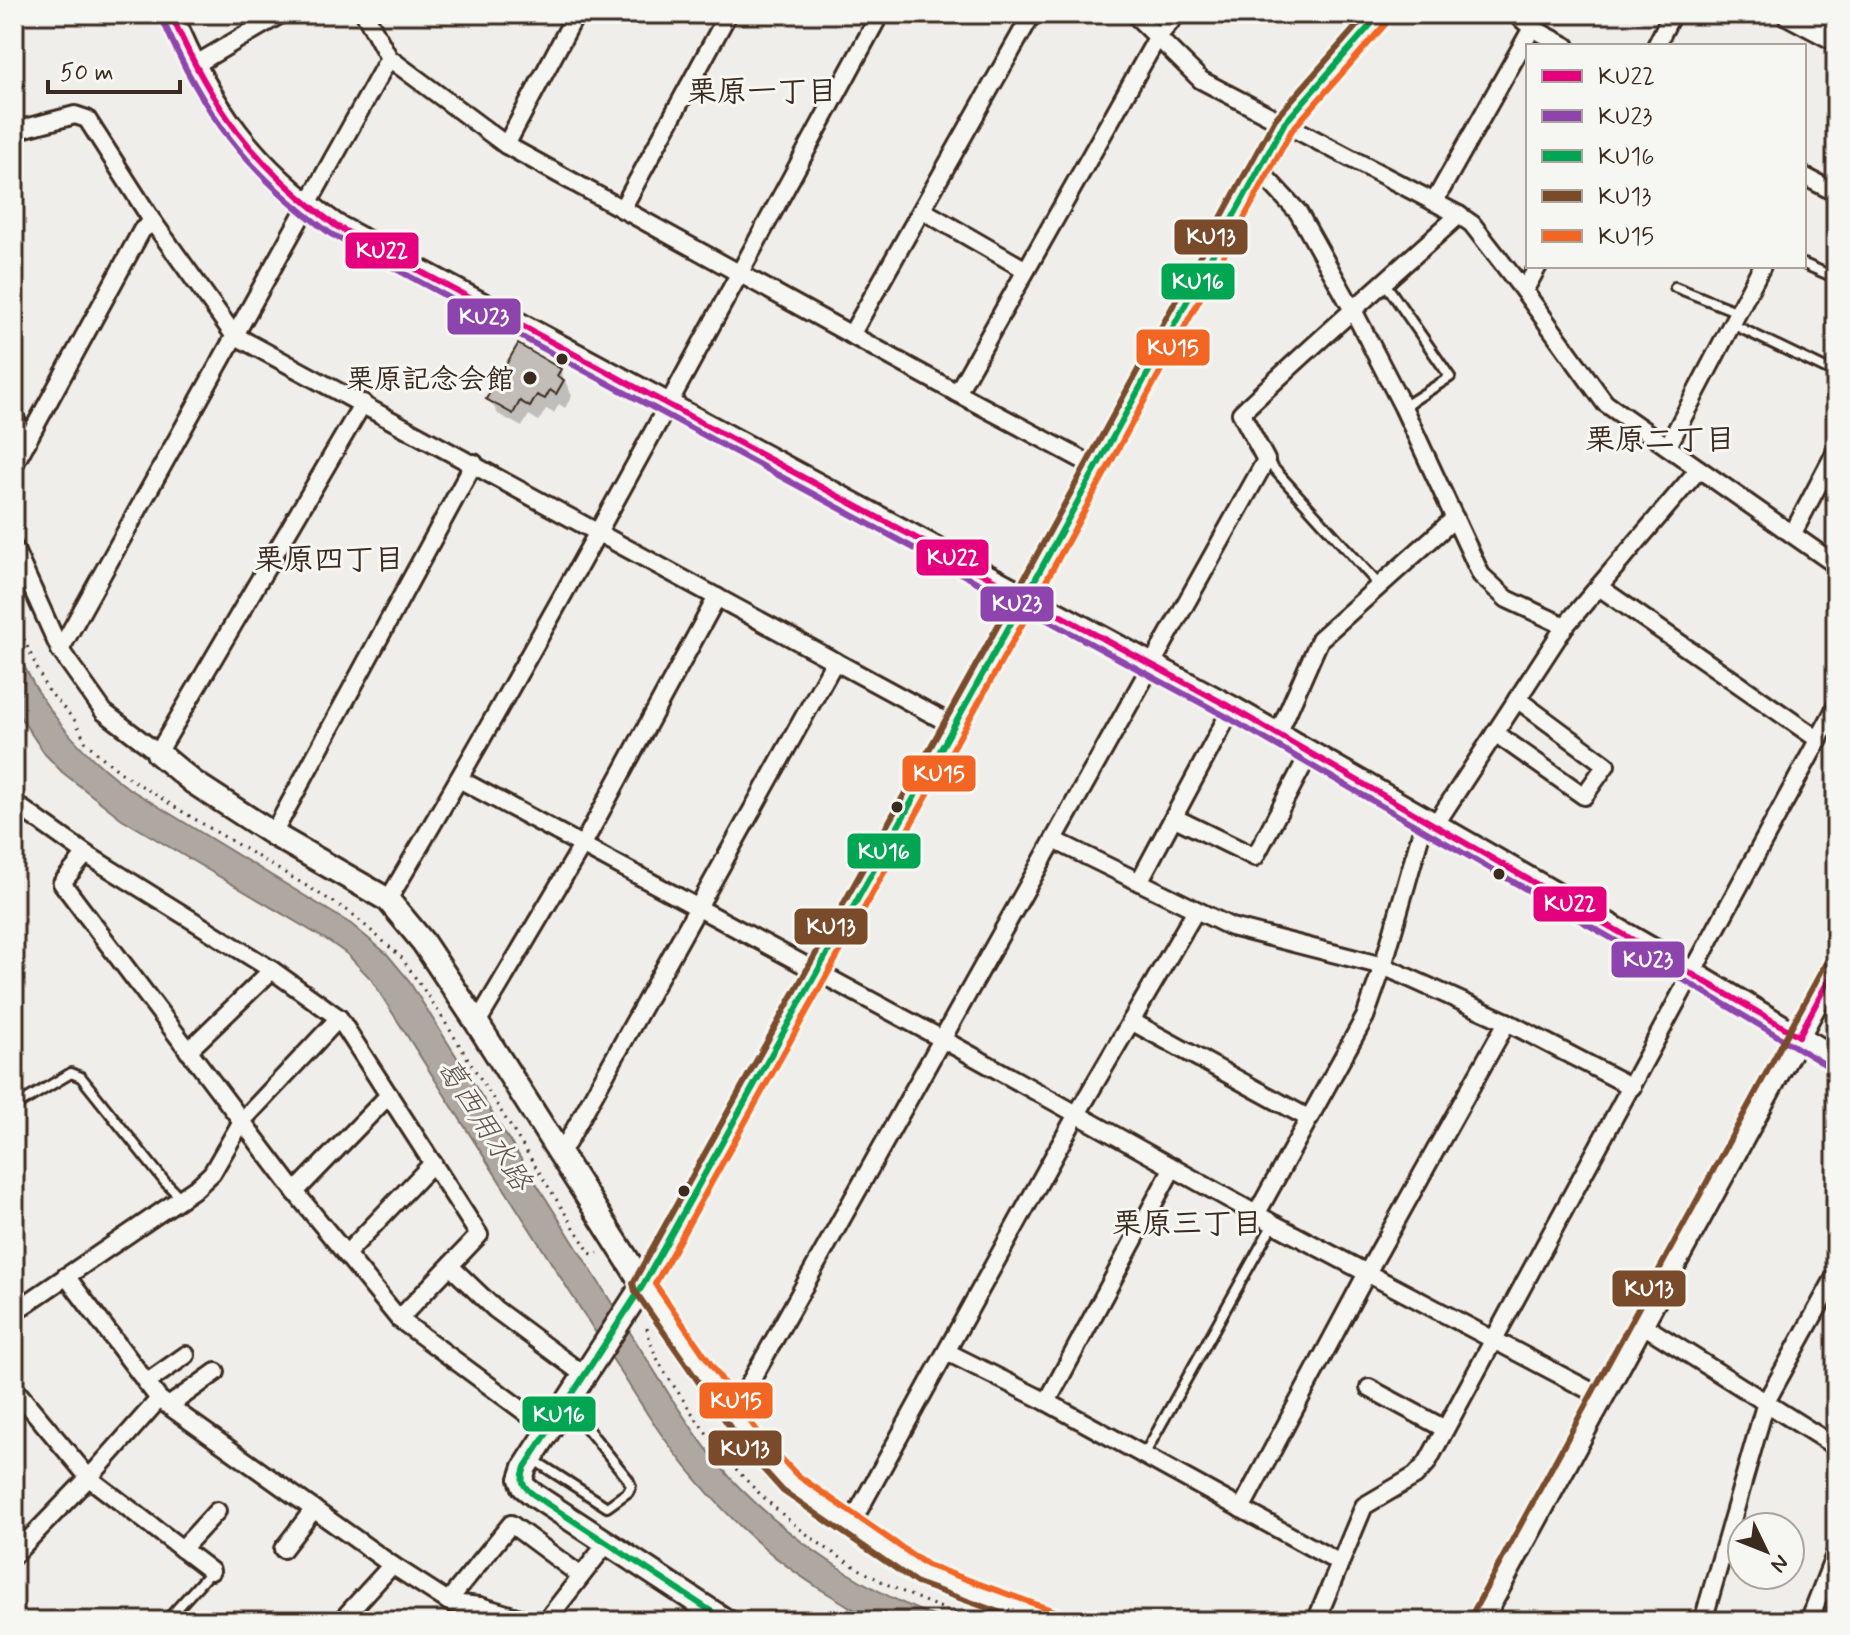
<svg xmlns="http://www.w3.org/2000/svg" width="1850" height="1635" viewBox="0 0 1850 1635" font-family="Mynerve,'Klee One',sans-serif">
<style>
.water{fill:#afa8a1;stroke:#81766d;stroke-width:2}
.shadow{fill:#0003}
.building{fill:#c2bdb7;stroke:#3b2a1e;stroke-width:2}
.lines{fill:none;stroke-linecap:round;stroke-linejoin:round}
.lane-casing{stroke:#3b2a1e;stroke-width:14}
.street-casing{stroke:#3b2a1e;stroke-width:22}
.secondary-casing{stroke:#3b2a1e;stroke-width:28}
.path{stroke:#3b2a1e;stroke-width:3;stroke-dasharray:2 6;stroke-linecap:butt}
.lane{stroke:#f6f6f2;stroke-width:8}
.street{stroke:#f6f6f2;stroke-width:16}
.secondary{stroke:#f6f6f2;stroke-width:22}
.bus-1-casing{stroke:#f6f6f2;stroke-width:12}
.bus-2-casing{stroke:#f6f6f2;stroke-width:12}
.bus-3-casing{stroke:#f6f6f2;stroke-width:12}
.bus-4-casing{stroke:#f6f6f2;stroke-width:12}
.bus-5-casing{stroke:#f6f6f2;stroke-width:12}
.bus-1{stroke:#e5007d;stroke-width:6}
.bus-2{stroke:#8e44ad;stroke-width:6}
.bus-3{stroke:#00a651;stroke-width:6}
.bus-4{stroke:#7a4b2a;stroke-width:6}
.bus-5{stroke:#f26522;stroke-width:6}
.bus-dot{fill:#3b2a1e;stroke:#f6f6f2;stroke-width:3}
.labels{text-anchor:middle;stroke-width:6;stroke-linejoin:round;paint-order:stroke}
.poi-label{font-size:28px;font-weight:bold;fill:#3b2a1e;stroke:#f6f6f2;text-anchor:end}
.neighbourhood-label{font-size:30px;font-weight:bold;fill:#3b2a1e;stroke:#f6f6f2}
.water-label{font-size:30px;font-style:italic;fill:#64564c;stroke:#f6f6f2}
.line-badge{stroke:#f6f6f2;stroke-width:3}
.badge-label{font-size:22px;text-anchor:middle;font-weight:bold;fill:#fff}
</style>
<rect width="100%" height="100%" fill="#efeeea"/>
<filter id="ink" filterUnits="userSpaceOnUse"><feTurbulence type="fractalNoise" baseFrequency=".0125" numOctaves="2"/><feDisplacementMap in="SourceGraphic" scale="16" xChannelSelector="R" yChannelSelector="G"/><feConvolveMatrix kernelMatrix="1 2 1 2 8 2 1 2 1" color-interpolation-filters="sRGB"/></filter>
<g filter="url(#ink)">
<path class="water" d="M 14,643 C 38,704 76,749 128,788 L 351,924 L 387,954 L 407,978 L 672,1399 C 693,1430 713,1461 740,1488 C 797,1545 870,1594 947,1621 C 930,1621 888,1625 874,1620 C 863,1616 852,1608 842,1602 C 763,1558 700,1492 650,1418 L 371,979 L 347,954 L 330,942 L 122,819 L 62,772 L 45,754 L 14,708 Z"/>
<polygon class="shadow" points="560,370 572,396 565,408 559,404 554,413 546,409 539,421 529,415 522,427 498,414 489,399"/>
<polygon class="building" points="518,344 561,369 557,376 564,380 556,394 550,390 545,399 537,395 530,407 520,401 513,414 486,399"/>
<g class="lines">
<g class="lane-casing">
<g id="lane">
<polyline points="1804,264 1836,278"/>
<polyline points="1385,283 1450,377 1403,407"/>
<polyline points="1675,287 1738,312"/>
<polyline points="1732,324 1836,374"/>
<polyline points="1266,460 1380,586"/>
<polyline points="14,1107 71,1073 81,1077 165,1182 181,1198"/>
<polyline points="1144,1455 1273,1224"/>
<polyline points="531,1458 607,1507 628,1492 631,1486 628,1479 581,1421 565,1407"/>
<polyline points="166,1621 211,1571"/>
</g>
</g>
<g class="street-casing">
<g id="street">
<polyline points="365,14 389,58 506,145 957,393 1096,467"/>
<polyline points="1134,14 1201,80 1459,215 1472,224 1524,291 1605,403 1836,565"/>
<polyline points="1516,14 1532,28 1566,46"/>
<polyline points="1656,46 1672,14"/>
<polyline points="193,66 281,14"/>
<polyline points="14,131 75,115 87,119 153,222 234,335 954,726"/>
<polyline points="506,145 576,14"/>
<polyline points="1259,170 1298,212 1354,312 1403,407 1481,575 1507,599 1565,626"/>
<polyline points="1804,176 1836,193"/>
<polyline points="1434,202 1532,28"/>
<polyline points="622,209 728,14"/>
<polyline points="922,210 1026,270"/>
<polyline points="1524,291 1538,266"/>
<polyline points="851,335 1032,14"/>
<polyline points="957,393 1157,38 1177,14"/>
<polyline points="14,414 21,436 27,442"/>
<polyline points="1668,446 1762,266"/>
<polyline points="14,465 142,230 153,222"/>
<polyline points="1793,533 1836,451"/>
<polyline points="14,548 60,650 104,712 158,753 363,403"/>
<polyline points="1599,587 1819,740"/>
<polyline points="60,650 389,58"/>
<polyline points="1495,733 1584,796 1606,765 1517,699"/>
<polyline points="1278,734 1320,639 1455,518"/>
<polyline points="459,779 942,1039 1274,1224 1602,1397"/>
<polyline points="14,803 86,854 272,970 339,1018 479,1235 399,1319"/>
<polyline points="1175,818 1255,857 1310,752"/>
<polyline points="1435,825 1565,626 1699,469"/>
<polyline points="273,834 474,463"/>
<polyline points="1054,840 1231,927 1383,966 1507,1022 1632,1087"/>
<polyline points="86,854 62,883 300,1198 399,1319 548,1429"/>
<polyline points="1139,882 1232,708"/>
<path d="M 388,900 C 560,609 719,311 880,14"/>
<polyline points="1131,1021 1308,1118"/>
<polyline points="477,1023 582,846 717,597"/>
<polyline points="188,1051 272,970"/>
<polyline points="557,1152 567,1143 835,661"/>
<polyline points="295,1192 389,1095"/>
<polyline points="1257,1213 1365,1017 1383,966 1425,819"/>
<polyline points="346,1254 433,1163"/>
<polyline points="450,1266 495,1309 584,1375"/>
<polyline points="66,1276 159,1399 392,1565 451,1603 480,1606 530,1621"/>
<polyline points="14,1312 196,1188 212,1173 242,1121 339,1018"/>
<polyline points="1643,1325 1836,1447"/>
<polyline points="947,1352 1047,1402 1338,1562"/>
<polyline points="146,1383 186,1355"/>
<polyline points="14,1388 89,1478 211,1571"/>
<polyline points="1369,1388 1445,1429"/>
<polyline points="1047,1402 1173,1167"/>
<polyline points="170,1405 216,1372"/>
<path d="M 732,1415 L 1266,460 L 1241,413 C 1312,345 1386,281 1459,215"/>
<polyline points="1241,1509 1367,1273 1507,1022"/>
<polyline points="850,1526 1077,1114 1196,910"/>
<polyline points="182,1549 217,1511"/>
<polyline points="283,1549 314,1509"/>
<polyline points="14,1555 97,1469 159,1399"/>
<polyline points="448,1601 511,1524 581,1576"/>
<polyline points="341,1621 392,1565"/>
<polyline points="546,1621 607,1543"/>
<polyline points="1316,1621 1364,1506 1415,1476 1427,1463 1836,707"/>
<polyline points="1703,1621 1766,1402 1836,1275"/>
<polyline points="1809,1621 1836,1552"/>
</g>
</g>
<g class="secondary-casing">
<g id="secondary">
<path d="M 171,14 C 209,108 253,168 336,226 L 1232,708 L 1694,974 L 1836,1059"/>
<polyline points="1789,14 1836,39"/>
<polyline points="158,753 193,782 273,834 388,900 423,942 477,1023 663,1316 732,1415 775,1470 850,1526 922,1574 1054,1621"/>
<polyline points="726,1621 534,1495 524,1487 521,1479 525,1467 643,1285 1025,598 1284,124 1380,14"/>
<polyline points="1480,1621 1836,966"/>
</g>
</g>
<g class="path">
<polyline points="14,617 46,688 76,722 85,741 96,752 120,772 178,809 350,912 401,957 433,1003 590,1253 594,1255 598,1253"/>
<path d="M 647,1328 C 651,1356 671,1381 686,1404 C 757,1512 857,1584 980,1621"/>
</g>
<use href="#lane" class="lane"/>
<use href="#street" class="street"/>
<use href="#secondary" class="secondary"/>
<g class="bus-1-casing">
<g id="bus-1">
<path d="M 171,14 C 212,108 253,164 336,226 L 1232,708 L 1799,1036"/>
<polyline points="1799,1036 1836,966"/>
</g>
</g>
<g class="bus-2-casing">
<path id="bus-2" d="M 162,18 C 203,114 246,172 331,234 L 1227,717 L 1689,983 L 1831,1068"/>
</g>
<g class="bus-3-casing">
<path id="bus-3" d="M 726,1621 L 534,1495 C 522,1486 520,1481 525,1467 L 643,1285 L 1025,598 L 1284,124 L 1380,14"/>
</g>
<g class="bus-4-casing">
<g id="bus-4">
<polyline points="1471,1616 1827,961"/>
<polyline points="1024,1621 917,1583 783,1491 746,1450 635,1291 633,1283 1016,593 1275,119 1367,14"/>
</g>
</g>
<g class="bus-5-casing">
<polyline id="bus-5" points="1057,1612 927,1565 797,1475 762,1438 655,1284 1034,603 1292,130 1388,21"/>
</g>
<use href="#bus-1" class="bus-1"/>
<use href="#bus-2" class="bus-2"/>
<use href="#bus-3" class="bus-3"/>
<use href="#bus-4" class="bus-4"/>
<use href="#bus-5" class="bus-5"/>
</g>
</g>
<g class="bus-dot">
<circle cx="562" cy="359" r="7"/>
<circle cx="530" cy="378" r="8"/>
<circle cx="897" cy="807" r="7"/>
<circle cx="1499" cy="874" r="7"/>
<circle cx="684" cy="1191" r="7"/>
</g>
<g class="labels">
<g class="poi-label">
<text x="514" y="388">栗原記念会館</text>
</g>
<g class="neighbourhood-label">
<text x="762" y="101">栗原一丁目</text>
<text x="1660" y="449">栗原二丁目</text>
<text x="329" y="569">栗原四丁目</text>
<text x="1187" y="1233">栗原三丁目</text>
</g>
<g class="water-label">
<text transform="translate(485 1124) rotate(58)" y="10">葛西用水路</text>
</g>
</g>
<g class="line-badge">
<rect x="1173" y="218" width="76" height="38" rx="8" fill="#7a4b2a"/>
<rect x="344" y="231" width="76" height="39" rx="8" fill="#e5007d"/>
<rect x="1160" y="262" width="76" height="39" rx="8" fill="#00a651"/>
<rect x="446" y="297" width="76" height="39" rx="8" fill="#8e44ad"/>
<rect x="1135" y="328" width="76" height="39" rx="8" fill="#f26522"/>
<rect x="915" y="538" width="75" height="39" rx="8" fill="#e5007d"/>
<rect x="979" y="585" width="76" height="38" rx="8" fill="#8e44ad"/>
<rect x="901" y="754" width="76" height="39" rx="8" fill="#f26522"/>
<rect x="846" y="832" width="76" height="38" rx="8" fill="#00a651"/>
<rect x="1532" y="885" width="76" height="38" rx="8" fill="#e5007d"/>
<rect x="793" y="907" width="76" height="39" rx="8" fill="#7a4b2a"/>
<rect x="1610" y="940" width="76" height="39" rx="8" fill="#8e44ad"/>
<rect x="1611" y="1269" width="76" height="39" rx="8" fill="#7a4b2a"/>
<rect x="698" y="1381" width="76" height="39" rx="8" fill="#f26522"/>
<rect x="521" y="1395" width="76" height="38" rx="8" fill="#00a651"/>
<rect x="707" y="1429" width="76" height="38" rx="8" fill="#7a4b2a"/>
</g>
<g class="badge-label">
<text x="1211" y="244">KU13</text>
<text x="382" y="258">KU22</text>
<text x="1198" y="289">KU16</text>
<text x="484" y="324">KU23</text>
<text x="1173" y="355">KU15</text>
<text x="953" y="565">KU22</text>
<text x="1017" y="611">KU23</text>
<text x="939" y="781">KU15</text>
<text x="884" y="859">KU16</text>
<text x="1570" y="911">KU22</text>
<text x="831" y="934">KU13</text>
<text x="1648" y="967">KU23</text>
<text x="1649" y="1296">KU13</text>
<text x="736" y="1408">KU15</text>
<text x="559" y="1422">KU16</text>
<text x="745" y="1456">KU13</text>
</g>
<rect width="1850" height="1635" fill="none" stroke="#f6f6f2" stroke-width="48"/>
<rect x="24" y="24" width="1802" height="1587" fill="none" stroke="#3b2a1e" stroke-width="3" filter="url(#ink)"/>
<rect x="1526" y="44" width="280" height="224" fill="#f6f6f2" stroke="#aba49d" stroke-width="2"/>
<rect x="1542" y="70" width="40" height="12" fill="#e5007d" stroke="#aba49d" stroke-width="2"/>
<text x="1598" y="84" font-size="24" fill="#3b2a1e">KU22</text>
<rect x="1542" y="110" width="40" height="12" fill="#8e44ad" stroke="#aba49d" stroke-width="2"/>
<text x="1598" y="124" font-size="24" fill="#3b2a1e">KU23</text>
<rect x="1542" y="150" width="40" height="12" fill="#00a651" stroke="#aba49d" stroke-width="2"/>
<text x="1598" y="164" font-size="24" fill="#3b2a1e">KU16</text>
<rect x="1542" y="190" width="40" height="12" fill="#7a4b2a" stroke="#aba49d" stroke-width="2"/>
<text x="1598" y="204" font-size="24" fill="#3b2a1e">KU13</text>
<rect x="1542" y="230" width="40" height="12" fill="#f26522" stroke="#aba49d" stroke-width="2"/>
<text x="1598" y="244" font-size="24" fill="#3b2a1e">KU15</text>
<g transform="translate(1766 1551) rotate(133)"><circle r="38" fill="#f6f6f2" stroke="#aba49d" stroke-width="2"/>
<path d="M0-6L14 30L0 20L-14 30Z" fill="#3b2a1e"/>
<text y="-12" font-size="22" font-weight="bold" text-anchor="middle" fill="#3b2a1e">N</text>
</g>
<path d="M48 80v12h132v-12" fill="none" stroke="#3b2a1e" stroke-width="4"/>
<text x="60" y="80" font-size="24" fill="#3b2a1e" stroke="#f6f6f2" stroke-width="6" paint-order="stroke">50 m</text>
</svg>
